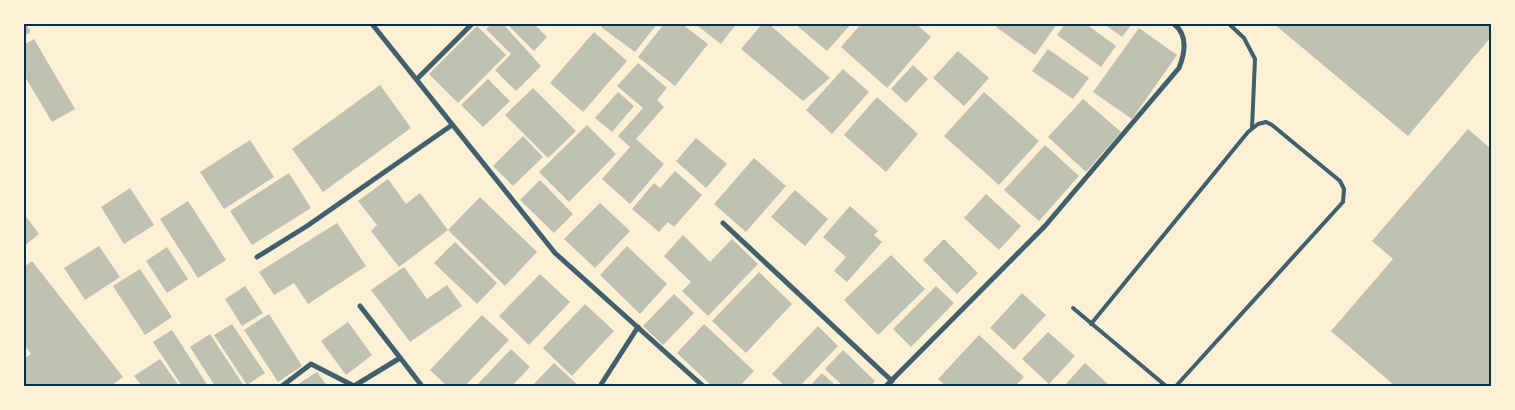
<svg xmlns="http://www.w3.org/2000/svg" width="1515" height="410" viewBox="0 0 1515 410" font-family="'Alegreya Sans',sans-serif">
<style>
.building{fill:#bec0b2}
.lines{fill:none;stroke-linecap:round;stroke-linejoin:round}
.service{stroke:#3f606c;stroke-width:4}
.minor{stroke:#3f606c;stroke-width:5}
.neatline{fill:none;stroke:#003049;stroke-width:2}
</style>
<rect width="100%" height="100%" fill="#fdf0d5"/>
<g class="building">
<polygon points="24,24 26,24 31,32 24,36"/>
<polygon points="491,24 503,24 541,66 516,91 495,70 511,54 486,29"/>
<polygon points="507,24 534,24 547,37 534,51"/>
<polygon points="604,24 657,24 635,52 601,27"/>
<polygon points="664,24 682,24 708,44 675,86 638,57"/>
<polygon points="695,24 736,24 721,44"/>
<polygon points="762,24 769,24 830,78 803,101 741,49"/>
<polygon points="795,24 851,24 827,51"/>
<polygon points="861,24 916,24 931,37 887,88 841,47"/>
<polygon points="999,24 1057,24 1035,55 996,27"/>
<polygon points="1065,24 1086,24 1116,46 1101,67 1057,35"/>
<polygon points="1104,24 1132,24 1122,37"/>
<polygon points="1274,24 1491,24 1491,37 1408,136"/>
<polygon points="477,26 506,55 458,103 429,74"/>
<polygon points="1139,28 1177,55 1132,119 1093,92"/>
<polygon points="594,32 627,61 583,112 550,83"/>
<polygon points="34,39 75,109 52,122 24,75 24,45"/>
<polygon points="1048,49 1089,78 1073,99 1032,71"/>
<polygon points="958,51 989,78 964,106 933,78"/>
<polygon points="638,63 667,88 657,100 664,107 636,139 664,164 630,204 602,179 630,147 618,136 643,108 617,86"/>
<polygon points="913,65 928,79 906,103 891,89"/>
<polygon points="843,69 869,92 832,134 806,110"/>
<polygon points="488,79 510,101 483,127 461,105"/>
<polygon points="380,85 411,128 323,192 292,149"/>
<polygon points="533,88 576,131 548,158 505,115"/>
<polygon points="618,92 634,106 612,132 595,118"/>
<polygon points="984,92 1039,141 999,185 944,136"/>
<polygon points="877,97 918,134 886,172 844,135"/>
<polygon points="1083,99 1121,132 1086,172 1048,137"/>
<polygon points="587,125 616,154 569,202 539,172"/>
<polygon points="1468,129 1491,149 1491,386 1395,386 1331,331 1393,259 1372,241"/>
<polygon points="523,136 543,157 513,186 493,166"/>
<polygon points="696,138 727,164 706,188 676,161"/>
<polygon points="250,140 274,177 224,209 200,172"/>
<polygon points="1045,145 1079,176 1039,221 1004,190"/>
<polygon points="754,158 786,186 746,232 714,204"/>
<polygon points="675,171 702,195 674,227 668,222 659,232 632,209 654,183 660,188"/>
<polygon points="289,173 311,208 252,245 230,211"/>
<polygon points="388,179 406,204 420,193 448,230 399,267 371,231 377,225 358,201"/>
<polygon points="540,180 573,214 554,233 520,200"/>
<polygon points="130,188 154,225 124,244 101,207"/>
<polygon points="795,190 828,219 805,246 771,217"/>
<polygon points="986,194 1021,226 999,250 964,218"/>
<polygon points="480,197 537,252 505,286 448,230"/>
<polygon points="188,201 226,260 198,278 160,219"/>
<polygon points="600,203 630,231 595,268 564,239"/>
<polygon points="850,206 878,231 874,235 882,242 847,282 834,271 846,257 823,237"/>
<polygon points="24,214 39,234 24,246"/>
<polygon points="337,223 366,266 308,304 294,283 274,295 259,272"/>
<polygon points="683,235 710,262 732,239 758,264 708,316 682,291 691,282 664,256"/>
<polygon points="944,239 978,273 957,294 923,260"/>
<polygon points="455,242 497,283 477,304 434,263"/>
<polygon points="99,246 120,277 85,300 64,268"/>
<polygon points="627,246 667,284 640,314 600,275"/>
<polygon points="167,247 188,279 167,293 146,261"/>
<polygon points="891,255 925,289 878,335 844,300"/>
<polygon points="32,261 123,377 111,386 24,386 24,359 31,354 24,344 24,267"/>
<polygon points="404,267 427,299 447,285 462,306 410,342 371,290"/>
<polygon points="140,269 172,317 145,335 113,286"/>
<polygon points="759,272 792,304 746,353 712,321"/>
<polygon points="540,274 570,302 529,345 499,316"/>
<polygon points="245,286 263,313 242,326 225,299"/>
<polygon points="936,286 954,303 911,347 893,329"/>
<polygon points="1022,293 1046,315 1014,350 990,328"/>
<polygon points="674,294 694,313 663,345 643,326"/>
<polygon points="585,304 614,331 572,376 543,348"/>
<polygon points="269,314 302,366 278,382 244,330"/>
<polygon points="482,315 509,340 465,386 447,386 430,370"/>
<polygon points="348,322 372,355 346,375 321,341"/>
<polygon points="232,324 265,373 247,385 214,335"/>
<polygon points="704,324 754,371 740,386 712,386 677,353"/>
<polygon points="818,326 838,346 800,386 785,386 772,374"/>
<polygon points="172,330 208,386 182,386 153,342"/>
<polygon points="1048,332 1075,356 1049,384 1022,359"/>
<polygon points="210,334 244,386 215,386 190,347"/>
<polygon points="979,335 1024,377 1015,386 946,386 938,379"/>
<polygon points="511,349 530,367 512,386 476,386"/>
<polygon points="843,350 875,381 871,386 843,386 825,369"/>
<polygon points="160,359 179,386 142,386 134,376"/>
<polygon points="554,363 579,386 532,386"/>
<polygon points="1085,363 1110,386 1064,386"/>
<polygon points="317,372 327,386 295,386"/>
<polygon points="822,373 836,386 810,386"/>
</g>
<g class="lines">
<g class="service">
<polyline points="1229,24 1244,38 1255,59 1252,128"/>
<polyline points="1073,308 1166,386"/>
<polyline points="1091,324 1248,132 1258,124 1266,122 1272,125 1340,181 1344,189 1343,202 1176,386"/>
</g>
<g class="minor">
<polyline points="372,24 555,253 703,386"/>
<polyline points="418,78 472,24"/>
<polyline points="723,223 892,381"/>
<polyline points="257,257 307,226 452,125"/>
<polyline points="360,306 422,386"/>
<polyline points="282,386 311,364 354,386 400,358"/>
<polyline points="600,386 638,327"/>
<path d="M 886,386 L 1045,226 L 1179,68 C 1185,53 1188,35 1174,24"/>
</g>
</g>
<rect width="1515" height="410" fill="none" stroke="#fdf0d5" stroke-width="50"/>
<rect x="25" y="25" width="1465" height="360" class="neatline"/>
</svg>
